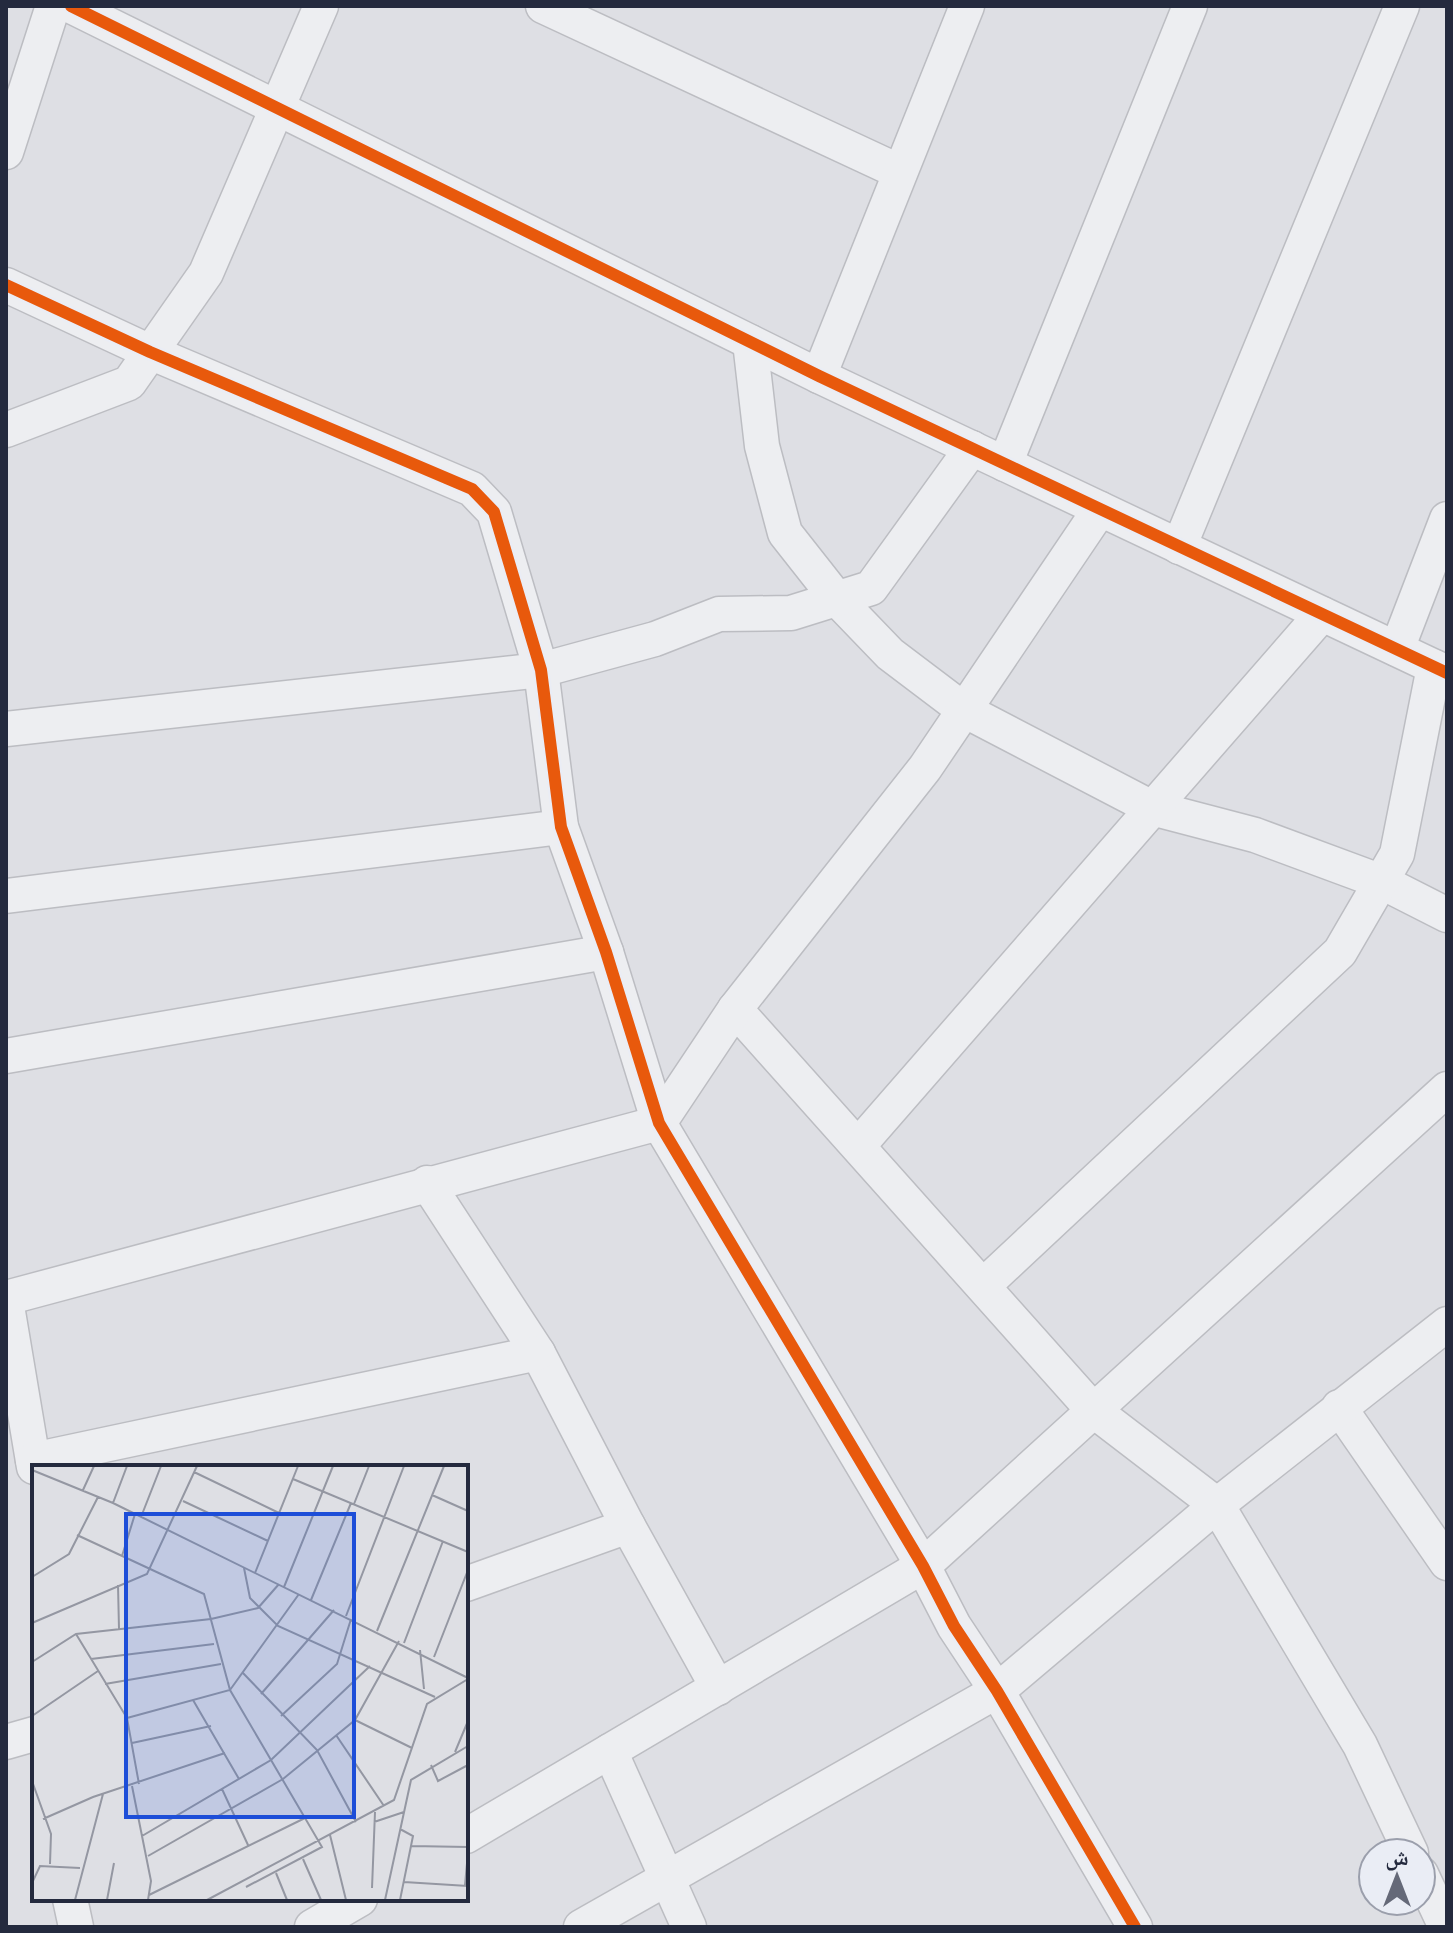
<svg xmlns="http://www.w3.org/2000/svg" width="1453" height="1933" viewBox="0 0 1453 1933" font-family="'IBM Plex Sans','Noto Naskh Arabic',sans-serif">
<style>
.lines{fill:none;stroke-linecap:round;stroke-linejoin:round}
.street-casing{stroke:#bcbdc2;stroke-width:37}
.street{stroke:#edeef1;stroke-width:34}
.cycleway-casing{stroke:#eaedf5;stroke-width:17}
.cycleway{stroke:#e8590c;stroke-width:12}
.inset-road{fill:none;stroke:#9497a2;stroke-width:2}
.view{fill:#1d4ed8;fill-opacity:0.15;stroke:#1d4ed8;stroke-width:4}
.inset-edge{fill:none;stroke:#242a3e;stroke-width:4}
</style>
<rect width="100%" height="100%" fill="#dedfe4"/>
<g class="lines">
<g class="street-casing">
<g id="street">
<polyline points="71,6 819,376 1447,673"/>
<polyline points="543,6 900,172"/>
<polyline points="6,152 53,6"/>
<polyline points="6,285 150,352 472,489 494,512 541,670 561,827 606,952 659,1123 923,1566 954,1626 997,1691 1135,1927"/>
<polyline points="750,342 762,446 785,533 837,599 890,654 964,710 1152,808 1255,835 1382,882 1447,915"/>
<polyline points="819,376 967,6"/>
<polyline points="6,430 129,383 206,273 321,6"/>
<polyline points="1005,464 1190,6"/>
<polyline points="1179,547 1402,6"/>
<polyline points="1397,649 1447,519"/>
<polyline points="6,729 541,670 655,639 719,614 791,613 871,588 972,448"/>
<polyline points="6,896 561,827"/>
<polyline points="735,1009 1093,1410 1217,1505 1360,1745 1411,1853"/>
<polyline points="6,1056 606,952"/>
<polyline points="858,1146 1322,614"/>
<polyline points="427,1183 538,1353 628,1526 718,1688"/>
<polyline points="983,1286 1340,952 1397,854 1434,667"/>
<polyline points="6,1298 659,1123 735,1009 925,768 1100,509"/>
<polyline points="6,1300 34,1467"/>
<polyline points="1339,1407 1447,1563"/>
<polyline points="33,1460 538,1353"/>
<polyline points="466,1584 628,1526"/>
<polyline points="6,1742 34,1734"/>
<polyline points="610,1751 689,1927"/>
<polyline points="466,1836 923,1566 1447,1089"/>
<polyline points="1421,1874 1446,1927"/>
<polyline points="70,1899 76,1927"/>
<polyline points="312,1927 360,1899"/>
<polyline points="581,1927 997,1691 1217,1505 1447,1324"/>
</g>
</g>
<use href="#street" class="street"/>
<g class="cycleway-casing">
<g id="cycleway">
<polyline points="71,6 819,376 1447,673"/>
<polyline points="6,285 150,352 472,489 494,512 541,670 561,827 606,952 659,1123 923,1566 954,1626 997,1691 1135,1927"/>
</g>
</g>
<use href="#cycleway" class="cycleway"/>
</g>
<g transform="translate(32 1465)">
<rect width="436" height="436" fill="#dedfe4"/>
<path class="inset-road" d="M 0,5 L 81,38 L 436,213M 162,7 L 247,48M 261,14 L 436,87M 51,25 L 62,1M 400,30 L 436,46M 151,36 L 236,76M 81,38 L 95,1M 322,39 L 337,1M 109,52 L 129,1M 45,70 L 172,129 L 198,225 L 290,382 L 214,422M 90,91 L 103,49M 212,103 L 218,133 L 246,161 L 403,232M 223,108 L 266,1M 0,112 L 37,89 L 66,32M 86,120 L 87,164M 252,122 L 301,1M 279,135 L 319,38M 314,151 L 372,1M 0,158 L 115,109 L 165,1M 345,166 L 412,1M 44,169 L 95,253 L 107,319M 372,178 L 411,76M 388,185 L 392,224M 402,192 L 436,105M 59,194 L 182,179M 0,197 L 44,169 L 179,154 L 226,143 L 247,119M 210,207 L 285,285 L 324,357M 73,219 L 189,199M 229,229 L 302,145M 161,235 L 207,314M 0,251 L 66,206M 249,251 L 305,199 L 319,154M 95,253 L 198,225 L 267,129M 323,255 L 380,283M 304,270 L 352,341M 100,278 L 179,261M 423,287 L 436,256M 399,300 L 406,316 L 436,300M 0,316 L 19,369 L 18,399M 100,321 L 119,416 L 116,435M 190,324 L 216,380M 11,354 L 61,332 L 193,288M 342,357 L 372,347M 298,370 L 314,435M 110,371 L 239,295 L 338,201M 379,381 L 436,382M 116,391 L 251,314 L 323,255 L 367,176M 271,394 L 289,435M 244,408 L 255,435M 372,417 L 436,421M 0,418 L 8,401 L 48,403M 433,420 L 436,387M 340,423 L 343,347M 117,430 L 273,353M 43,435 L 71,329M 75,435 L 82,398M 175,435 L 362,335 L 395,239 L 436,214M 353,435 L 379,315 L 436,281M 368,435 L 381,371 L 368,364"/>
<path class="view" d="M 94,49 L 322,49 L 322,352 L 94,352 Z"/>
<rect width="436" height="436" class="inset-edge"/>
</g>
<rect width="1453" height="1933" fill="none" stroke="#242a3e" stroke-width="16"/>
<g transform="translate(1397 1877)"><circle r="38" fill="#eaedf5" stroke="#9b9fac" stroke-width="2"/>
<path d="M0-6L14 30L0 20L-14 30Z" fill="#656978"/>
<text y="-12" font-size="22" font-weight="bold" text-anchor="middle" fill="#242a3e">ش</text>
</g>
</svg>
